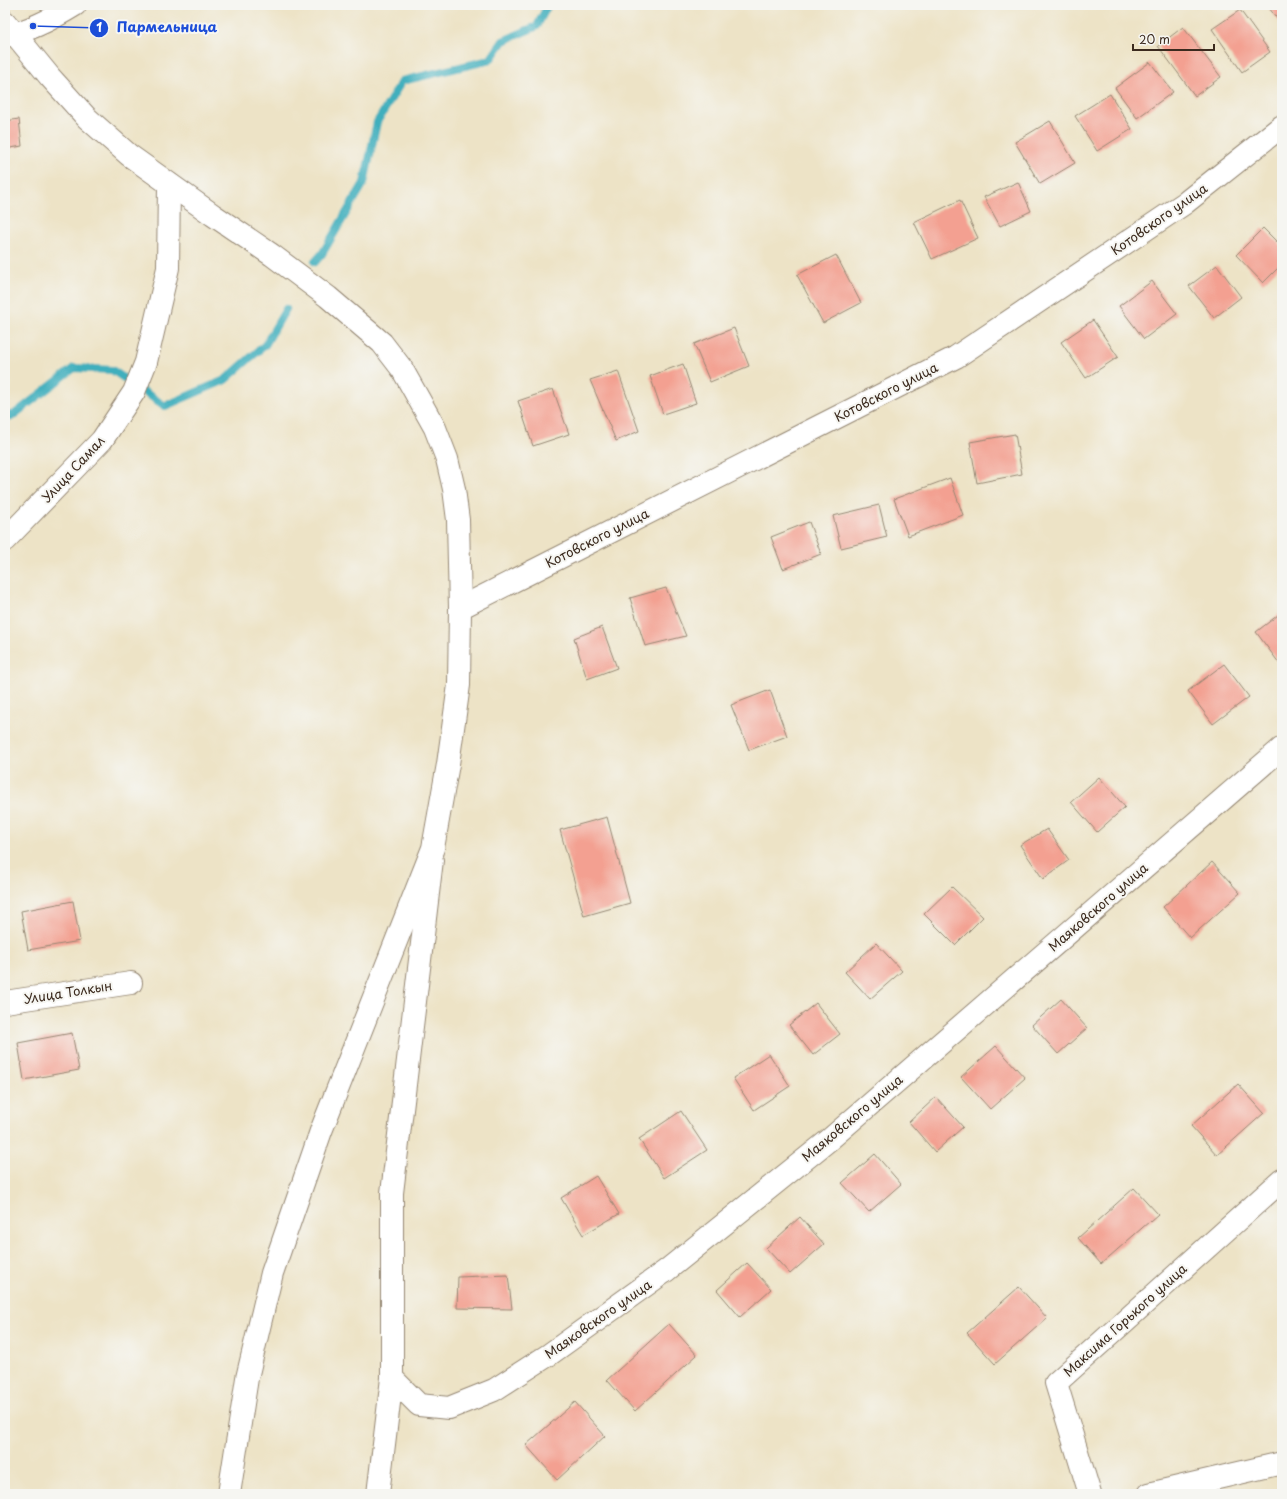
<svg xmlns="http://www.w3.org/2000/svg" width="1287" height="1499" viewBox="0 0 1287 1499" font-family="'Playpen Sans',sans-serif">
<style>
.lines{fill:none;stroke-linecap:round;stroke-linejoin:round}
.stream{stroke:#41afbd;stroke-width:8}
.building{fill:#f3a091}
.street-casing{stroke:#948672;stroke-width:24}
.secondary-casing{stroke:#948672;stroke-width:24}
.street{stroke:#fff;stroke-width:22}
.secondary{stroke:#fff;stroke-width:22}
.labels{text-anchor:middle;stroke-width:4;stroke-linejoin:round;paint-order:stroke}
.street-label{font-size:13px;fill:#3b2a1e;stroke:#f6f6f2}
.leader{fill:none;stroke:#1d4ed8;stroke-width:1.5}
.callout-dot{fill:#1d4ed8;stroke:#f6f6f2;stroke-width:1.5}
.mark-label{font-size:12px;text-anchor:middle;font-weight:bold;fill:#fff}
.callout-label{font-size:14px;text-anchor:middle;font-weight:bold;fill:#1d4ed8;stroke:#f6f6f2;stroke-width:4;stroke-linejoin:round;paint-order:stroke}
</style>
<rect width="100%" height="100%" fill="#f6f6f2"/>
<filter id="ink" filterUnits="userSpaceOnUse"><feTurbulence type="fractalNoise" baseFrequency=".025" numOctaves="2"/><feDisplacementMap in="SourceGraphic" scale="8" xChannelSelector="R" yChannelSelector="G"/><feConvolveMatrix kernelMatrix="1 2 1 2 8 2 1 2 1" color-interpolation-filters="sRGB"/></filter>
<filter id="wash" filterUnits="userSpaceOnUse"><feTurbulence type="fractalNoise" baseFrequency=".012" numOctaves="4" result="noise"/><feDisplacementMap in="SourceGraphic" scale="16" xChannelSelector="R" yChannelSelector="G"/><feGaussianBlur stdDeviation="0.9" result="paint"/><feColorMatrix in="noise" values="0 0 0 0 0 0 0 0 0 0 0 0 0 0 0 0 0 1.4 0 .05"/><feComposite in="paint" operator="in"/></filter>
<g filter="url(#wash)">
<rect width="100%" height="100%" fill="#ede3c6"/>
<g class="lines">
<g class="stream">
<polyline points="315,262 322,254 364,183 377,122 402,81 490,60 503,41 537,26 548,5"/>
<polyline points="5,413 11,417 74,368 112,370 165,406 225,380 265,345 286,309"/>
</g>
</g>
<g id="blocks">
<g class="building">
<polygon points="1274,5 1282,5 1282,25 1269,8"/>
<polygon points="1240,10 1270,52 1242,72 1212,29"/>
<polygon points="1183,27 1221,77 1195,96 1158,46"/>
<polygon points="1150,62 1173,92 1137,118 1115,88"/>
<polygon points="1110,94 1132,129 1097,151 1075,116"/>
<polygon points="19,119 22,146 5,149 5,121"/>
<polygon points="1050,121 1075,163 1040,184 1015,142"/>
<polygon points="1018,182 1031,211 1000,226 984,197"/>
<polygon points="960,200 978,238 932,259 914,222"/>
<polygon points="1263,228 1282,247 1282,264 1263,283 1236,255"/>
<polygon points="836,255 861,303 823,323 797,275"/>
<polygon points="1217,265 1241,297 1214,318 1189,286"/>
<polygon points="1152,281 1177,314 1144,339 1119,306"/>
<polygon points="1093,320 1118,357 1086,378 1061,342"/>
<polygon points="734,328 749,366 710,382 694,344"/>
<polygon points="683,364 696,403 663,414 650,376"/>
<polygon points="618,371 639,431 616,441 590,380"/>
<polygon points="553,389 569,434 533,446 518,401"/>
<polygon points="1015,434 1022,474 977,483 970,442"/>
<polygon points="950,478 963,515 908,536 894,499"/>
<polygon points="879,505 887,537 841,548 833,516"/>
<polygon points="809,522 821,554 783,569 771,537"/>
<polygon points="666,588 686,636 645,646 630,598"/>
<polygon points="1282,612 1282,667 1256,632"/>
<polygon points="602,627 617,668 587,679 574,638"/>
<polygon points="1224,664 1249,697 1213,724 1188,691"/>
<polygon points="770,690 787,736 749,750 731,705"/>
<polygon points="1099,777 1125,807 1097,832 1071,802"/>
<polygon points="607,817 630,903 584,916 560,830"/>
<polygon points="1047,829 1069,860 1043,879 1020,845"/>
<polygon points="1212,862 1240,893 1190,938 1163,907"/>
<polygon points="952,887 983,917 955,945 924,914"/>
<polygon points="73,901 80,941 28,950 21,911"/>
<polygon points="876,943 902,971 870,999 845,972"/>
<polygon points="1061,999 1087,1028 1058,1054 1032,1025"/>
<polygon points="816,1003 840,1034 813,1055 789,1025"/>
<polygon points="72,1033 79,1070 24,1080 18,1043"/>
<polygon points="996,1046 1025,1078 990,1109 961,1077"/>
<polygon points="769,1054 790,1086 754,1110 733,1078"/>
<polygon points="1238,1084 1264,1113 1217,1155 1191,1126"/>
<polygon points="936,1097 963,1127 935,1152 909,1122"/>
<polygon points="681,1111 707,1150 664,1178 639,1139"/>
<polygon points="875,1154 901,1184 869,1212 842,1183"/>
<polygon points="596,1176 619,1214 583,1235 561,1198"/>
<polygon points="1134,1188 1158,1214 1101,1264 1078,1238"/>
<polygon points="800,1217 824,1244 790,1274 766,1248"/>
<polygon points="747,1263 771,1289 740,1317 717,1290"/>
<polygon points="508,1275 512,1309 457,1308 458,1277"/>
<polygon points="1019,1287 1047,1318 995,1364 967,1333"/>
<polygon points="669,1324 697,1355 635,1411 607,1380"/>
<polygon points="575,1402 605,1436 557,1480 526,1445"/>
</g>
</g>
</g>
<g filter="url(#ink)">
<use href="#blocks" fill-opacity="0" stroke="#948672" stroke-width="1"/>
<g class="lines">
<g class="street-casing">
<g id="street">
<path d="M 5,36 C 29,31 54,18 75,5"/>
<polyline points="5,540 102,440 134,392 146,362 168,268 169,184"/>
<polyline points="460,608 956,357 1185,203 1282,126"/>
<polyline points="5,1002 131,983"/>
<polyline points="392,1378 419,1405 449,1408 494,1390 550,1354 667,1270 829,1140 1282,748"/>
<polyline points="378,1494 392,1378 392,1193 432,860"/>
<polyline points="1090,1494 1056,1383 1282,1180"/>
<polyline points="1149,1494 1282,1463"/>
</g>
</g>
<g class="secondary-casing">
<polyline id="secondary" points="5,22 50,77 87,118 129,155 213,215 272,255 328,297 382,343 402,369 435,428 447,459 454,489 458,520 460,608 459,685 448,764 433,848 321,1131 272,1273 247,1378 229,1494"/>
</g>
<use href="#street" class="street"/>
<use href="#secondary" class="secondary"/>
</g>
</g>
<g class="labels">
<g class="street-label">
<text transform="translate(1159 219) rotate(-35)" y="5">Котовского улица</text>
<text transform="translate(886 392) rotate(-27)" y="5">Котовского улица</text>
<text transform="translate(73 469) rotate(-47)" y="5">Улица Самал</text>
<text transform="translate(597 538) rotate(-27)" y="5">Котовского улица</text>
<text transform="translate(1098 907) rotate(-41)" y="5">Маяковского улица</text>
<text transform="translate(68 992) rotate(-9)" y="5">Улица Толкын</text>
<text transform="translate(852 1118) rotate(-40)" y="5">Маяковского улица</text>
<text transform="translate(598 1319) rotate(-35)" y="5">Маяковского улица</text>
<text transform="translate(1125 1320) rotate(-42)" y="5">Максима Горького улица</text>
</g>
</g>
<path class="leader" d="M33 26L99 28"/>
<g class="callout-dot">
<circle cx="33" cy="26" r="4"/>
<circle cx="99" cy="28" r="10"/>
</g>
<g class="mark-label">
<text x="99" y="32">1</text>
</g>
<g class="callout-label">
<text x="167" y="32">Пармельница</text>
</g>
<rect width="1287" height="1499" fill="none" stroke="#f6f6f2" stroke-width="20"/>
<path d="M1133 44v6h81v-6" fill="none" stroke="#3b2a1e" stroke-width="2"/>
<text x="1139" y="44" font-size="12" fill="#3b2a1e" stroke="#f6f6f2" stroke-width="3" paint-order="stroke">20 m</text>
</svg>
